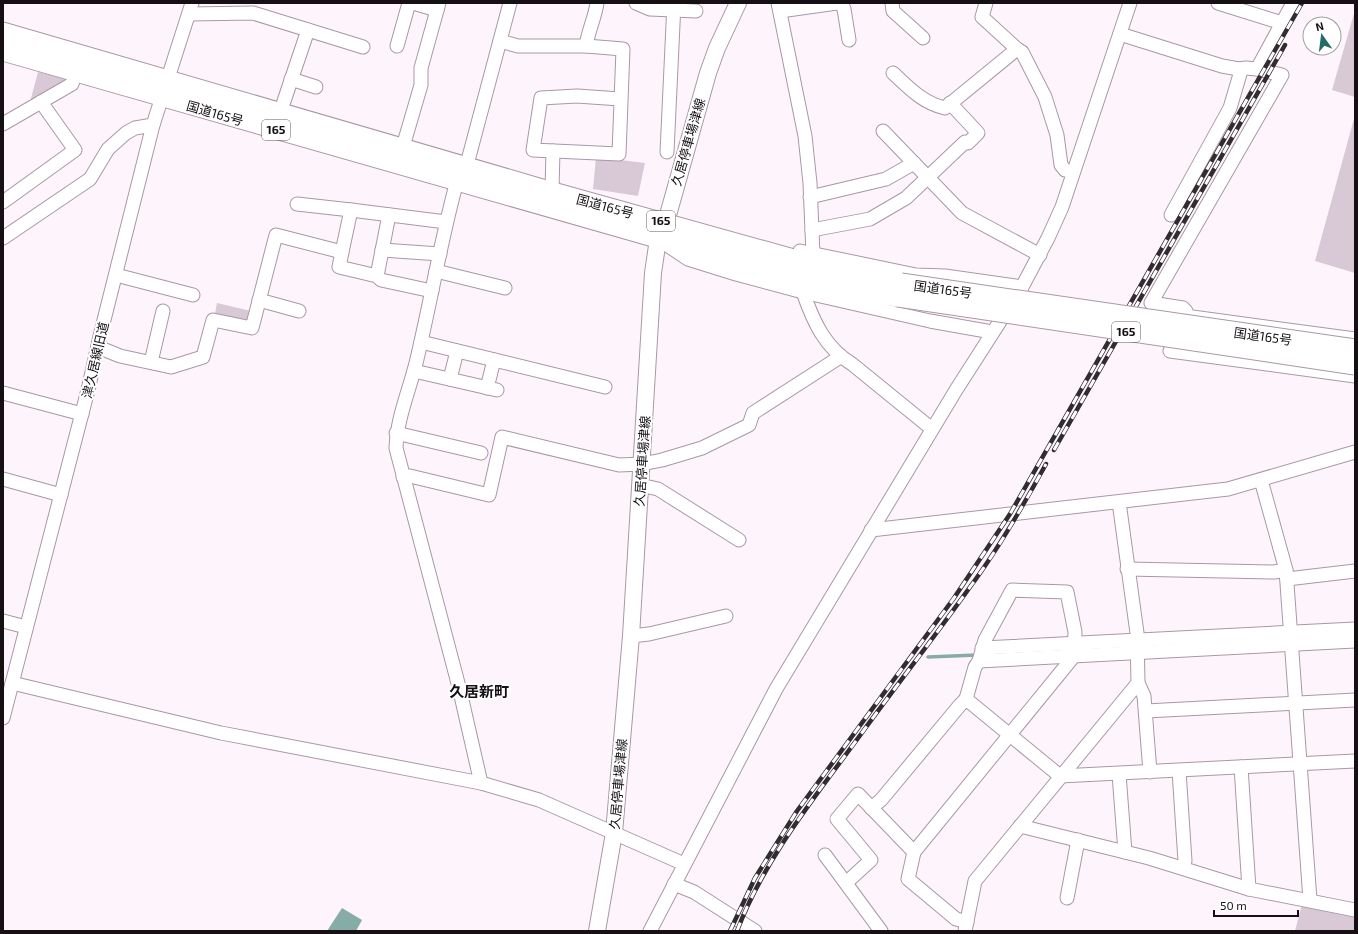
<svg xmlns="http://www.w3.org/2000/svg" width="1358" height="934" viewBox="0 0 1358 934" font-family="'Exo 2','Noto Sans JP',sans-serif">
<style>
.green{fill:#d9c8d5}
.water{fill:#86aca7}
.lines{fill:none;stroke-linecap:round;stroke-linejoin:round}
.stream{stroke:#86aca7;stroke-width:3.5}
.minor-casing{stroke:#aa97a5;stroke-width:15}
.major-casing{stroke:#aa97a5;stroke-width:18}
.highway-casing{stroke:#aa97a5;stroke-width:21}
.minor{stroke:#fff;stroke-width:13}
.major{stroke:#fff;stroke-width:16}
.highway{stroke:#fff;stroke-width:19}
.rail-casing{stroke:#322c31;stroke-width:4.5}
.rail{stroke:#fff;stroke-width:3;stroke-dasharray:9;stroke-linecap:butt}
.highway-bridge-casing{stroke:#aa97a5;stroke-width:21;stroke-linecap:butt}
.highway-bridge{stroke:#fff;stroke-width:19}
.labels{text-anchor:middle;stroke-width:4;stroke-linejoin:round;paint-order:stroke}
.shield{fill:#fff;stroke:#5c585b;stroke-width:1}
.shield-label{font-size:12px;font-weight:bold;fill:#161015}
.street-label{font-size:13px;fill:#161015;stroke:#fff}
.quarter-label{font-size:15px;font-weight:bold;fill:#161015;stroke:#fff}
</style>
<rect width="100%" height="100%" fill="#fef5fc"/>
<g class="green">
<polygon points="1355,10 1355,97 1332,90"/>
<polygon points="38,72 70,80 30,102"/>
<polygon points="1355,115 1355,273 1315,261"/>
<polygon points="596,157 645,163 638,196 593,189"/>
<polygon points="217,303 251,311 249,318 245,321 215,314"/>
<polygon points="1302,904 1355,916 1355,931 1295,931"/>
</g>
<polygon class="water" points="342,908 362,920 356,931 327,931"/>
<g class="lines">
<polyline class="stream" points="928,657 977,655"/>
<g class="minor-casing">
<g id="minor">
<polyline points="413,3 437,10"/>
<polyline points="636,3 650,9 696,11"/>
<polyline points="778,3 805,136 810,183 813,255"/>
<polyline points="841,3 844,9 849,40"/>
<polyline points="892,3 893,11 923,38"/>
<polyline points="1218,3 1282,23"/>
<polyline points="780,11 837,3"/>
<polyline points="189,14 253,13 363,47"/>
<polyline points="1120,34 1222,66 1239,69 1246,68 1257,69 1282,75 1151,303 1183,308 1186,311 1185,316 1355,339"/>
<polyline points="500,41 518,46 586,46 623,49 619,154 533,150 541,98 577,96 620,99"/>
<polyline points="397,46 409,3"/>
<path d="M 586,46 C 588,31 595,18 597,3"/>
<polyline points="1017,49 1022,52 1045,97 1057,135 1061,165 1065,170"/>
<polyline points="1257,69 1293,3"/>
<path d="M 893,73 C 909,88 923,103 945,108 L 1017,49 L 982,17 L 986,3"/>
<polyline points="291,79 316,87"/>
<polyline points="280,113 308,30"/>
<polyline points="3,124 72,84 76,72"/>
<polyline points="883,131 962,213 1040,255"/>
<polyline points="402,150 421,85 421,68 439,3"/>
<polyline points="667,152 674,3"/>
<polyline points="466,168 510,3"/>
<path d="M 457,181 C 441,239 431,300 417,359 C 410,389 397,417 396,448 L 459,687 L 481,783"/>
<polyline points="552,189 553,151"/>
<polyline points="810,197 886,179 914,163"/>
<polyline points="3,202 75,150 41,102"/>
<polyline points="297,204 351,210"/>
<polyline points="1171,215 1230,108 1240,74 1239,69"/>
<polyline points="812,230 870,219 906,198 965,142 968,143 978,133 950,103"/>
<polyline points="3,238 90,179 108,149 126,133 135,128 153,125"/>
<polyline points="667,245 688,259 736,274 803,292 930,321 992,332"/>
<polyline points="382,250 440,254"/>
<polyline points="800,251 916,275 945,276 1022,287"/>
<polyline points="342,252 351,210 446,222"/>
<polyline points="436,271 505,288"/>
<polyline points="116,275 193,295"/>
<polyline points="377,276 389,215"/>
<path d="M 803,292 C 813,321 825,348 852,364 L 932,429"/>
<polyline points="259,300 299,311"/>
<polyline points="1178,332 1170,351 1355,376"/>
<polyline points="421,342 605,387"/>
<polyline points="98,347 120,356 171,367 203,357 213,320 252,328 276,235 342,252 339,267 377,276 381,280 432,291"/>
<polyline points="151,362 163,311"/>
<polyline points="414,371 497,390"/>
<polyline points="450,379 457,351"/>
<polyline points="487,388 494,360"/>
<polyline points="3,393 82,414"/>
<polyline points="396,433 481,453"/>
<polyline points="403,477 410,476 489,495 502,437 619,465 642,464 662,460 702,448 749,425 753,413 840,357"/>
<polyline points="3,479 61,495"/>
<polyline points="1261,480 1286,570 1310,900"/>
<polyline points="640,485 658,489 739,540"/>
<polyline points="871,530 1228,489 1355,452"/>
<polyline points="1127,569 1274,572 1286,570"/>
<polyline points="1287,579 1355,571"/>
<polyline points="3,621 26,627"/>
<polyline points="631,636 649,634 726,616"/>
<polyline points="1355,641 979,661 975,667 966,699 1060,776 1355,761"/>
<polyline points="982,648 1355,629"/>
<polyline points="12,683 221,733 481,783 539,800 684,864"/>
<polyline points="1138,683 1144,696 1150,772"/>
<polyline points="1146,711 1355,700"/>
<polyline points="3,718 88,390 101,332 153,125 192,3"/>
<polyline points="1241,767 1249,889"/>
<polyline points="1179,771 1185,861 1183,868"/>
<polyline points="1119,774 1125,852"/>
<polyline points="871,808 881,800 960,705 966,699"/>
<polyline points="1020,826 1149,858 1249,889 1355,910"/>
<polyline points="825,855 881,931"/>
<polyline points="847,882 871,860 837,819 858,794 914,852"/>
<polyline points="674,884 694,892 755,931"/>
<polyline points="1067,898 1078,840"/>
<polyline points="967,922 956,919 908,879 914,852 1074,656 1075,632 1067,592 1012,590 985,640 979,661"/>
<polyline points="650,931 776,689 956,390 1022,287 1048,238 1062,207 1130,3"/>
<polyline points="965,931 975,881 1138,683 1137,633 1119,502"/>
</g>
</g>
<g class="major-casing">
<polyline id="major" points="597,931 614,833 631,636 653,273 658,239 668,215 708,73 717,48 738,3"/>
</g>
<g class="highway-casing">
<g id="highway">
<polyline points="3,32 539,188 840,272 901,283"/>
<polyline points="3,51 793,277 844,289 898,297"/>
</g>
</g>
<use href="#minor" class="minor"/>
<use href="#major" class="major"/>
<use href="#highway" class="highway"/>
<g class="rail-casing">
<g id="rail">
<polyline points="1054,450 1285,45"/>
<polyline points="730,931 755,878 797,811 954,598 1010,514 1302,3"/>
<path d="M 737,931 C 765,857 818,793 864,730 C 899,682 936,635 970,587 C 999,548 1023,506 1046,464"/>
</g>
</g>
<use href="#rail" class="rail"/>
<g class="highway-bridge-casing">
<g id="highway-bridge">
<polyline points="901,283 1355,349"/>
<polyline points="898,297 1355,365"/>
</g>
</g>
<use href="#highway-bridge" class="highway-bridge"/>
</g>
<g class="labels">
<g class="shield">
<rect x="262" y="120" width="28" height="20" rx="3"/>
<rect x="647" y="211" width="28" height="20" rx="3"/>
<rect x="1112" y="322" width="28" height="20" rx="3"/>
</g>
<g class="shield-label">
<text x="276" y="134">165</text>
<text x="661" y="225">165</text>
<text x="1126" y="336">165</text>
</g>
<g class="street-label">
<text transform="translate(215 113) rotate(16)" y="5">国道165号</text>
<text transform="translate(688 142) rotate(-74)" y="5">久居停車場津線</text>
<text transform="translate(605 206) rotate(15)" y="5">国道165号</text>
<text transform="translate(943 289) rotate(8)" y="5">国道165号</text>
<text transform="translate(1263 336) rotate(8)" y="5">国道165号</text>
<text transform="translate(95 360) rotate(-77)" y="5">津久居線旧道</text>
<text transform="translate(642 461) rotate(-86)" y="5">久居停車場津線</text>
<text transform="translate(618 784) rotate(-85)" y="5">久居停車場津線</text>
</g>
<g class="quarter-label">
<text x="479" y="697">久居新町</text>
</g>
</g>
<rect width="1358" height="934" fill="none" stroke="#161015" stroke-width="8"/>
<g transform="translate(1322 36) rotate(346)"><circle r="19" fill="#ffffff" stroke="#a29fa1"/>
<path d="M0-3L7 15L0 10L-7 15Z" fill="#226c66"/>
<text y="-6" font-size="11" font-weight="bold" text-anchor="middle" fill="#161015">N</text>
</g>
<path d="M1214 910v6h84v-6" fill="none" stroke="#161015" stroke-width="2"/>
<text x="1220" y="910" font-size="12" fill="#161015" stroke="#ffffff" stroke-width="3" paint-order="stroke">50 m</text>
</svg>
